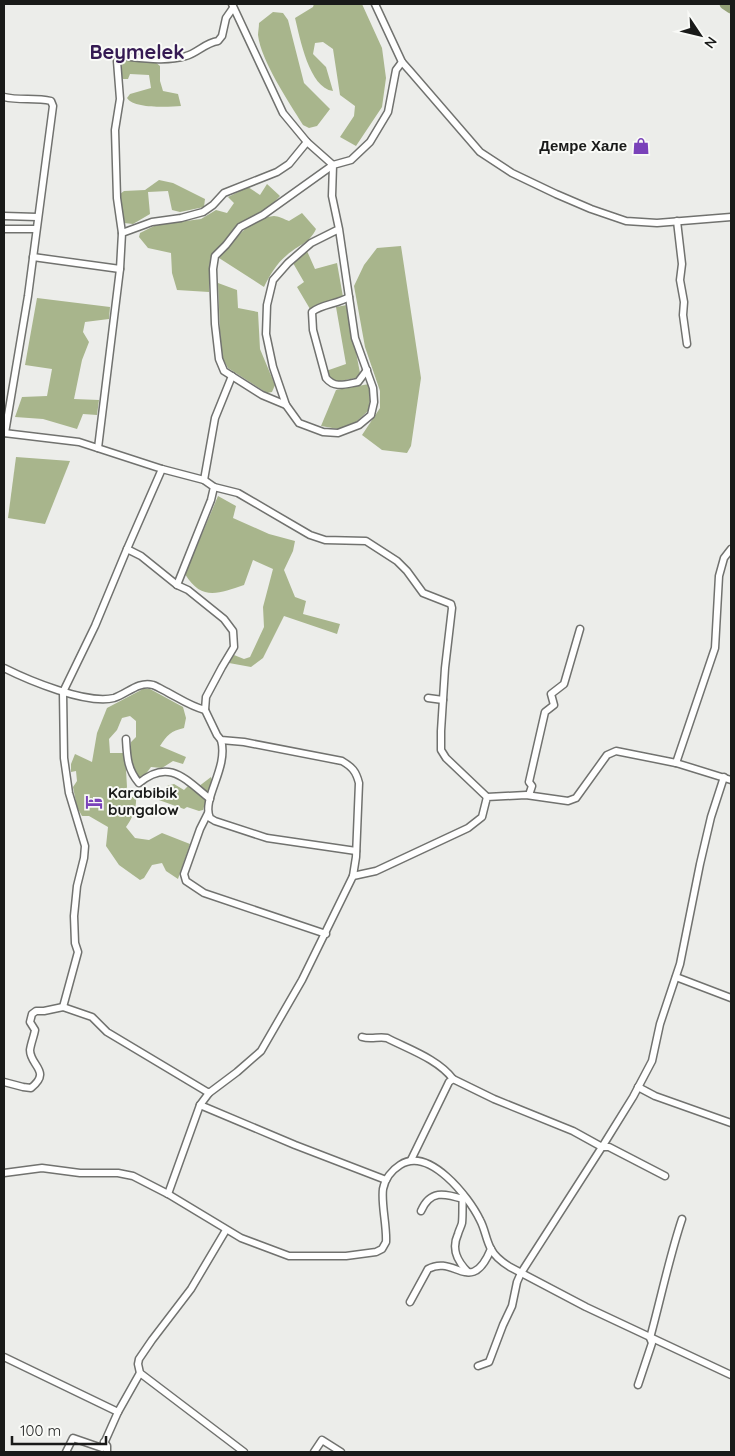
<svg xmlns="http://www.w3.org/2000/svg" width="735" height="1456" viewBox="0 0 735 1456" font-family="Quicksand,sans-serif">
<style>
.forest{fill:#a8b58c}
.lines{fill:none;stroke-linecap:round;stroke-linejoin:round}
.river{stroke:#95a279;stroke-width:11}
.minor-casing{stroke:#71726f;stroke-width:9}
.minor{stroke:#fff;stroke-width:6}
.labels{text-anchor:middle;stroke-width:4;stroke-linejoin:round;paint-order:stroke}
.poi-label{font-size:15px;font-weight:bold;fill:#191a19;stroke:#f9faf7;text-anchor:end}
.district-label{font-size:20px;font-weight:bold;fill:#351a53;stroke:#f9faf7}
</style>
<rect width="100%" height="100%" fill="#ecedea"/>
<g class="forest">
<path d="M 314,4 L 362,4 L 382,48 L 386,78 L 382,107 L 356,146 L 340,137 L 354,116 L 355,106 L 340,95 L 333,49 L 323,42 L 315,43 L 313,54 L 326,67 L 333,91 C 309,88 300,38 295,18 L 313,7 Z"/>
<path d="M 273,12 L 283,13 L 288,20 L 304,83 L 330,109 L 317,126 L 309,128 L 303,125 C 289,102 261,61 258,35 C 258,32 259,27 259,23 Z"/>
<path d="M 126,58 L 154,61 L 160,66 L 160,81 L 163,91 L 178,94 L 181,106 C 169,107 134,109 127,98 L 130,94 L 151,88 L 149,75 L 130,74 L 128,79 L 123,79 L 122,78 L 122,60 Z"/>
<polygon points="159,180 173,183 205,199 204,207 180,212 172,210 168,191 148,192 150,214 133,224 124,223 120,194 124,191 145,190"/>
<polygon points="267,184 280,196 267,210 240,223 210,259 209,292 177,290 172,273 171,253 148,248 139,237 140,233 156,225 201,219 216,210 227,213 234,203 228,197 248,187 260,195"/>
<path d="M 302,213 L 316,229 C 309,244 298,245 287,255 C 276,264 270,275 264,287 L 219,258 C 233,241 249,218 274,216 C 278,216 284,219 289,221 Z"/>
<polygon points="401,246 421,378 411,446 407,453 382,450 362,435 380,408 380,391 365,347 354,286 364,265 377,248"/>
<polygon points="307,251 315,269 337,263 343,297 310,309 297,287 304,282 293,263"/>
<polygon points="218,283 237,290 238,308 258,312 260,349 275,385 272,392 267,393 228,368 221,355"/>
<polygon points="37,298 110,307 109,319 85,322 83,332 89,342 82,360 74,399 99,400 97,415 83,414 77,429 43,419 15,417 22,397 47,396 52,369 25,365"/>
<polygon points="347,305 360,373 356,378 335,382 331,380 326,371 346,364 336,307"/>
<polygon points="369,384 370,401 368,411 356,422 338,429 321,426 336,390"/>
<polygon points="16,457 70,461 45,524 8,518"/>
<path d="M 218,496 L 236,506 L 233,518 L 269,534 L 295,541 L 293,551 L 284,570 L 295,597 L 306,601 L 303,614 L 340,624 L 337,634 L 284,616 L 263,658 L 251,667 L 229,663 L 234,655 L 244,659 L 250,657 L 264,627 L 263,607 L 273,569 L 253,560 L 244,585 C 219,593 202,602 185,574 Z"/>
<path d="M 143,689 L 150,689 L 183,707 L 186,718 L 184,728 C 171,731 167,735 160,746 L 186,757 L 183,764 L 173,761 L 162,768 L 151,767 L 145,775 L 140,778 C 127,770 130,756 131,742 L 136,737 L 136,721 L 130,716 L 122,718 L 117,730 L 109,739 L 110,753 L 125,753 L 127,787 L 123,797 L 136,797 C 137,808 132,819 126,827 L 135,838 L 149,840 L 162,833 L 190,844 L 178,879 L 166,871 L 162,863 L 152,865 L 144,878 L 140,880 L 119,865 L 106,846 L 108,827 L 89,816 L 82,816 L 77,807 L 73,787 L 77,781 L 76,771 L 71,772 L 71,764 L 75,754 L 92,762 L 97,733 L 107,708 Z"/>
<polygon points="211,777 212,780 203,810 199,811 187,807 184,809 156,799 167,786 174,784 184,790 188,786 194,790"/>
</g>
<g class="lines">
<polyline class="river" points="725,4 731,8"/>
<g class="minor-casing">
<g id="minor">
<polyline points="232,4 283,113 307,142 333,165 263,215 240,227 226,245 215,256 213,269 215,324 219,359 224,371 262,395 286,405"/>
<polyline points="375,4 402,62 410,71 480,152 512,173 556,194 591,209 626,221 657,223 731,217"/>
<path d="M 4,97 C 20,101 35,97 51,101 L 53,106 L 28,296 L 5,433"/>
<polyline points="4,216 37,217"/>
<polyline points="677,221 682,264 680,280 684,302 683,315 687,344"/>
<polyline points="4,229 36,229"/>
<polyline points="339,229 311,243 288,263 273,280 267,305 266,334 273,367 286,405 299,423 323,432 338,433 359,425 371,415 374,402 373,388 355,338 339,229 332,196 333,165 351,160 370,142 388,112 396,70 402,62"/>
<path d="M 122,233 L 117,198 L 115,130 L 120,99 L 117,61 L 122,56 C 142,58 166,62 186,56 C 197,53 205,43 218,41 L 222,36 L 226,18 L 233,8"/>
<polyline points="33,257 120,269"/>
<path d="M 349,297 C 338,304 322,304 312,312 L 313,330 L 326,378 C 335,389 346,384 358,382 L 367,370"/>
<polyline points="4,433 79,442 162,469 204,480 214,487 211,500 177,585"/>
<polyline points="98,448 120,269 122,233 152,222 181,218 203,212 213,205 224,193 277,172 289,164 307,142"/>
<polyline points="204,480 215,418 232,376"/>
<polyline points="214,487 238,493 310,535 325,540 366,541 397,561 407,571 423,593 451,604 452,608 445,668 441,731 441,750 446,758 487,797"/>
<polyline points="127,549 162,469"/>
<path d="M 4,668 C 28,680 87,705 114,698 C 127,694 138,681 153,685 C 158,687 163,690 167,692 C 180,699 192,707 205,710 L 217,735 L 221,740 L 244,742 L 342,761 C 352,767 356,771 359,783 L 356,857 L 353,876"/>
<polyline points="428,698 443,700"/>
<path d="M 126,739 C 127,756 127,769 139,783 C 169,758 185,779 210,799"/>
<path d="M 221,740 C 229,768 201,799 210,818 L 215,821 L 267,838 L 356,851"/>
<polyline points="676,763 715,648 719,576 724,558 731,549"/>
<polyline points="529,795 532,786 529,782 545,712 554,705 551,694 564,684 580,629"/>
<polyline points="208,813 200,829 184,874 186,881 204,893 326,934"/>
<polyline points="676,977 731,998"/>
<polyline points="63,1007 78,952 75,943 74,916 77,886 84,858 85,846 69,793 64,758 63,692 95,626 127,549 141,556 177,585 188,590 224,619 233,631 234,647 222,667 206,697 205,710"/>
<path d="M 362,1037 C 372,1040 378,1036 387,1038 C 408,1049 438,1059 453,1079"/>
<path d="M 4,1082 L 23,1087 L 31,1088 C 52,1071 30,1066 30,1050 C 31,1043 34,1036 35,1030 L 30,1022 L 32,1014 L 36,1011 L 44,1011 L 63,1007 L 92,1017 L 107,1032 L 209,1093 L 237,1072 L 261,1051 L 302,980 L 353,876 L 376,871 L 468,828 L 482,817 L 487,797 L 526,795 L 568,801 L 576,798 L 607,755 L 616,751 L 676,763 L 731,780"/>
<polyline points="638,1087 655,1096 731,1123"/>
<polyline points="200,1105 295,1145 386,1180"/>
<polyline points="411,1160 449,1082 453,1079 494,1099 573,1131 602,1147 609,1147 665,1176"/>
<path d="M 4,1173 L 42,1168 L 80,1173 L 118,1173 L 133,1176 L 168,1194 L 241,1238 L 289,1256 L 346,1256 L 376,1252 L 382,1249 L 386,1242 C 387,1226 381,1204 383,1189 C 385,1179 392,1170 400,1165 C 429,1146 469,1197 480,1220 C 485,1229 486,1240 491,1249 C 495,1257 502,1262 510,1267 L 586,1307 L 731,1375"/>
<polyline points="168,1194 200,1105 209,1093"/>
<path d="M 463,1195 C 462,1204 463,1213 462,1223 C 461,1227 459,1230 458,1234 C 451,1249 457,1261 468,1272"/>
<path d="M 421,1211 C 430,1190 444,1193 463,1199"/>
<polyline points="226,1230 191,1289 152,1340 139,1359 138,1364 140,1373 244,1452"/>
<path d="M 410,1302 L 428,1269 C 455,1254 471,1297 491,1249"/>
<polyline points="4,1357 118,1412 140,1373"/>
<polyline points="478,1366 489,1362 503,1325 512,1306 517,1282 521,1273 602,1147 633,1097 652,1061 660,1024 680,964 700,864 711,817 724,777"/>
<path d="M 638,1385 L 652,1343 L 650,1338 C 661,1298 669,1258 682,1219"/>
<polyline points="104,1442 107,1446 107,1452"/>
<polyline points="66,1452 73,1438 102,1448 118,1412"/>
<polyline points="314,1452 322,1440 341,1452"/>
</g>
</g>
<use href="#minor" class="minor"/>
</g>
<defs>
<g id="shop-bare" transform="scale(1.35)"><path d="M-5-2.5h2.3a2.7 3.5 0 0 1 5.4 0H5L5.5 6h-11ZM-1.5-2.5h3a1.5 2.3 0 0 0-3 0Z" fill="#7a42b9" stroke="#f9faf7" stroke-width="2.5" paint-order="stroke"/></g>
<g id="hotel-bare" transform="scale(1.35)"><path d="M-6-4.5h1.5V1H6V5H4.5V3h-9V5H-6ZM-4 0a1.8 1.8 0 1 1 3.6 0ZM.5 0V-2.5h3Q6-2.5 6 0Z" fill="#7a42b9" stroke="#f9faf7" stroke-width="2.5" paint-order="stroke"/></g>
</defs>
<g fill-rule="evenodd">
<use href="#shop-bare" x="641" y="146"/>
<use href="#hotel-bare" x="94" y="802"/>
</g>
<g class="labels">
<g class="poi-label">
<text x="627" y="151">Демре Хале</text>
<text x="108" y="798" text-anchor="start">Karabibik<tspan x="108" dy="17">bungalow</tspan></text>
</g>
<g class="district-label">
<text x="137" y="59">Beymelek</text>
</g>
</g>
<rect width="735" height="1456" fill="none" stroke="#191a19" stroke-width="10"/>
<g transform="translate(700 35) rotate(125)" stroke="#f9faf7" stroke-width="4" paint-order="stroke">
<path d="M0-4L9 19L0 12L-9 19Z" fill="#191a19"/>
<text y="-8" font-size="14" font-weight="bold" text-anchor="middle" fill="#191a19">N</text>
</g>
<path d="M12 1436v8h94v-8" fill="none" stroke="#191a19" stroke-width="2.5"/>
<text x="20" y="1436" font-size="15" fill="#191a19" stroke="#f9faf7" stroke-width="4" paint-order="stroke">100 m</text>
</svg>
